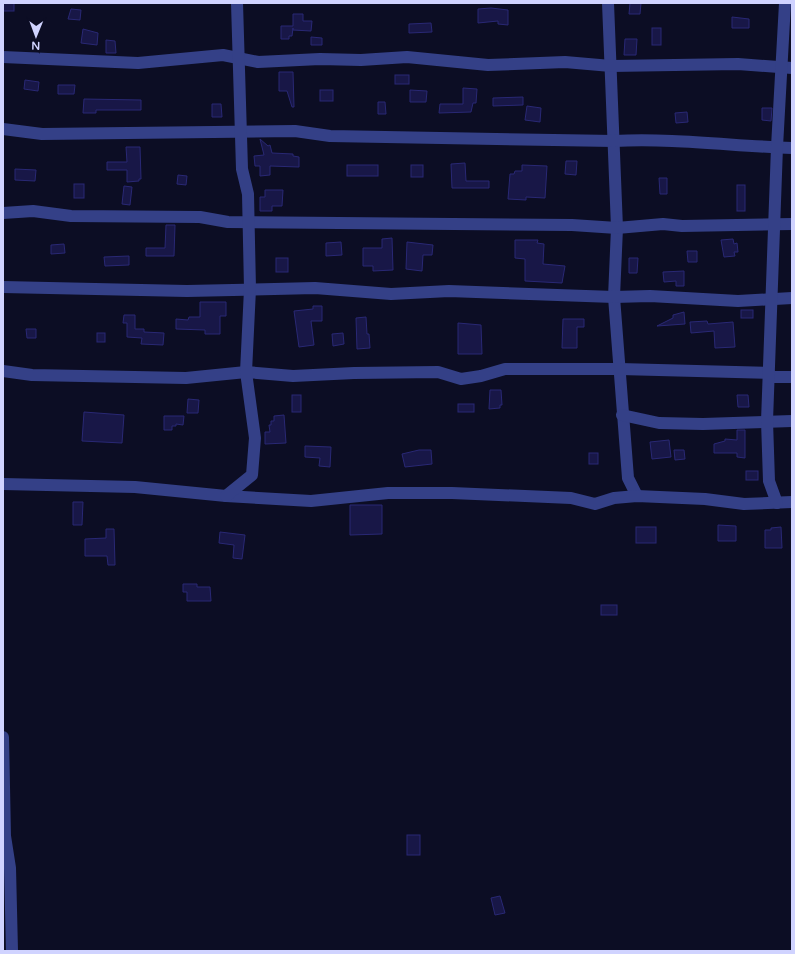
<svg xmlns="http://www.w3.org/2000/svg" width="795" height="954" viewBox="0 0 795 954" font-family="'Varela Round',sans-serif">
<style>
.building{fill:#181747;stroke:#292874}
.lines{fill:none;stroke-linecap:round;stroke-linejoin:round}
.minor{stroke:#344087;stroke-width:12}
</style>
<rect width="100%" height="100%" fill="#0c0d24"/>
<g class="building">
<rect x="3" y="3" width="11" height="8"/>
<polygon points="630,3 641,3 640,14 629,14"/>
<polygon points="491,8 508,10 508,25 498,24 498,21 478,23 478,9"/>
<polygon points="71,9 81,10 80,20 68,19"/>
<polygon points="293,14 303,14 303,21 312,21 311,31 293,30 293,28 292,36 289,36 289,39 281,39 281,26 293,26"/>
<polygon points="732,17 749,19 749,28 732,28"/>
<polygon points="431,23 432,32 409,33 409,24"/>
<rect x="652" y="28" width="9" height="17"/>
<polygon points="83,29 98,33 97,45 81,43"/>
<polygon points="311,37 322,38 322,45 311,45"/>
<polygon points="625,39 637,39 636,55 624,55"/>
<polygon points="106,40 115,41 116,53 106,53"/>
<polygon points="279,72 293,72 294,107 292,107 287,91 279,91"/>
<rect x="395" y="75" width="14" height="9"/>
<polygon points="25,80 39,82 38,91 24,89"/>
<polygon points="58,85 75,85 74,94 58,94"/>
<polygon points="463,88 477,89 476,103 473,103 471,112 439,113 440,104 463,104"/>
<rect x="320" y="90" width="13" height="11"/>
<polygon points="410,90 427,91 426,102 410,102"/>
<polygon points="523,97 523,105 493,106 493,98"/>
<polygon points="84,99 141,100 141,110 96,110 96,113 83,113"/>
<polygon points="378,102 385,102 386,114 378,114"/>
<polygon points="212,104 221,104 222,117 212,117"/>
<polygon points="527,106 541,108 540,122 525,120"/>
<polygon points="762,108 772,108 771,121 762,120"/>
<polygon points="687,112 688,122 676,123 675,113"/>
<polygon points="260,139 268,146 270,145 272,153 293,154 293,156 299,157 299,167 270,166 270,175 260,176 260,166 255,166 254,156 264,155"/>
<polygon points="126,147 140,147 141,179 139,179 139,181 127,182 127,170 107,170 107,162 127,162"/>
<polygon points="566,161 577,161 576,175 565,174"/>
<polygon points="465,163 466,181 489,181 489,188 452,188 451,164"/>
<rect x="347" y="165" width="31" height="11"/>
<rect x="411" y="165" width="12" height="12"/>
<polygon points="522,165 547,166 545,198 526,197 526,200 508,199 510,174 514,174 515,171 522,171"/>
<polygon points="15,169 36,170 35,181 15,180"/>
<polygon points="178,175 187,176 186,185 177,184"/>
<polygon points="659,178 667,178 667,194 660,194"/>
<rect x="74" y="184" width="10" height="14"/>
<rect x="737" y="185" width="8" height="26"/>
<polygon points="124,186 132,187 130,205 122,204"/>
<polygon points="265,190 283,190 282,206 272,206 272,211 260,211 260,197 265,197"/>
<polygon points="166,225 175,225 174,256 146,256 146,248 165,248"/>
<polygon points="392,238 393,270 373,271 373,266 363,266 363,248 382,248 382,239"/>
<polygon points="733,239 734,244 737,243 738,252 734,252 735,256 724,257 721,240"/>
<polygon points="515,240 538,240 537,243 544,244 543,264 565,266 562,283 525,281 525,259 515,258"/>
<polygon points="341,242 342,255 326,256 326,243"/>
<polygon points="407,242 433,245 432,255 423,255 422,271 406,269"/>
<polygon points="64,244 65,253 51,254 51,245"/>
<polygon points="687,251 697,251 697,262 688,262"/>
<polygon points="129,256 129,265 105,266 104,257"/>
<rect x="276" y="258" width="12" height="14"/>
<polygon points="629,258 638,258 637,273 629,273"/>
<polygon points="684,271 684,286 676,286 676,281 664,282 663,272"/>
<polygon points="200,302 226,302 226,316 220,316 220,334 205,334 205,330 176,329 176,319 188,320 189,317 200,317"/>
<polygon points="313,306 322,306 322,321 311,321 314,345 299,347 294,311 313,309"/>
<rect x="741" y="310" width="12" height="8"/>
<polygon points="684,312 685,324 657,326 673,318 673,315"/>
<polygon points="124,315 135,315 135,329 144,329 144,332 164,333 163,345 141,344 142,338 127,337 127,323 123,323"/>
<polygon points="366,317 367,334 369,334 370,348 357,349 356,318"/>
<polygon points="563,319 584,319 584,327 577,327 577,348 562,348"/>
<polygon points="707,321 708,324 733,322 735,347 715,348 714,331 691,333 690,322"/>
<polygon points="458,323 481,325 482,354 458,354"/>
<polygon points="26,329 36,329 36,338 27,338"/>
<rect x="97" y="333" width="8" height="9"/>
<polygon points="343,333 344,344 333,346 332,334"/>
<polygon points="490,390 501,390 502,405 500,405 500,408 489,409"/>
<rect x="292" y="395" width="9" height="17"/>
<polygon points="737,395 748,395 749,407 738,407"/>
<polygon points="188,399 199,400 198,413 187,413"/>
<rect x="458" y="404" width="16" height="8"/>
<polygon points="84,412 124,415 122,443 82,441"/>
<polygon points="284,415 286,443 265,444 265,432 270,432 269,425 271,425 271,421 274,421 274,416"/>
<polygon points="164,416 184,416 183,425 176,424 176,426 172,426 172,430 164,430"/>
<polygon points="737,430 745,430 745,458 737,457 737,453 714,453 714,444 725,441 725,439 737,440"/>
<polygon points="669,440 671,457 652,459 650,442"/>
<polygon points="305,446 331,447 330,467 319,466 320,458 305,457"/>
<polygon points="419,450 431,450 432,464 405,467 402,454"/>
<polygon points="674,450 684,450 685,459 675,460"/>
<rect x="589" y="453" width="9" height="11"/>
<rect x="746" y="471" width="12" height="9"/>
<polygon points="73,502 83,502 82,525 73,525"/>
<polygon points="350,505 382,505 382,534 350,535"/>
<polygon points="718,525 736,526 736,541 718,541"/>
<rect x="636" y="527" width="20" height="16"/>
<polygon points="781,527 782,548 765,548 765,530 771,530 771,528"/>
<polygon points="106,529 114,529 115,565 108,565 107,556 85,556 85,539 106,538"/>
<polygon points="220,532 245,535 242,559 233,558 234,545 219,543"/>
<polygon points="183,584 197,584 197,587 210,587 211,601 187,601 187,592 183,592"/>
<rect x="601" y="605" width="16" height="10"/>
<rect x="407" y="835" width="13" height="20"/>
<polygon points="500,896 505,913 495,915 491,898"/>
</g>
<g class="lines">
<g class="minor">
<polyline points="608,3 617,228 614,297 628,478 637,496"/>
<polyline points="3,57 138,63 223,55 258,62 320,59 361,60 407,57 488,65 565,62 611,66 738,64 792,68"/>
<path d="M 3,129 L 42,134 L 295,131 L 330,136 L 614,141 C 674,138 733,146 792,148"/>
<polyline points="3,213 33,211 71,216 200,217 228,222 572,225 617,228 663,224 682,226 792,224"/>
<polyline points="3,287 187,291 315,288 391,294 449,291 614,297 650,296 738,301 792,298"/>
<polyline points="3,371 32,375 186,378 246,372 293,376 354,373 438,372 461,379 481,376 505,369 620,369 769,373"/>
<polyline points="769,377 792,377"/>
<polyline points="622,415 659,423 703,424 792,421"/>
<polyline points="3,484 135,487 226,496 311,501 388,493 452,493 571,498 595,504 614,498 637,496 705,499 744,504 792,502"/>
<polyline points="226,496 252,475 255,438 246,372 250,289 248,194 242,169 237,3"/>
<polyline points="777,503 769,481 767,421 777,147 785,3"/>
<polyline points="3,737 5,836 10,868 12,951"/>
</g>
</g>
<rect width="795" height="954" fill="none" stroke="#d0d3ff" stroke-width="8"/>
<g transform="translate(36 36) rotate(181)" stroke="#0c0d24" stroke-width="3" paint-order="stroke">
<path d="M0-3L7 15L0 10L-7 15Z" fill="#d0d3ff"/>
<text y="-6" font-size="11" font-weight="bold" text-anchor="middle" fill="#d0d3ff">N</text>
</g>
</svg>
